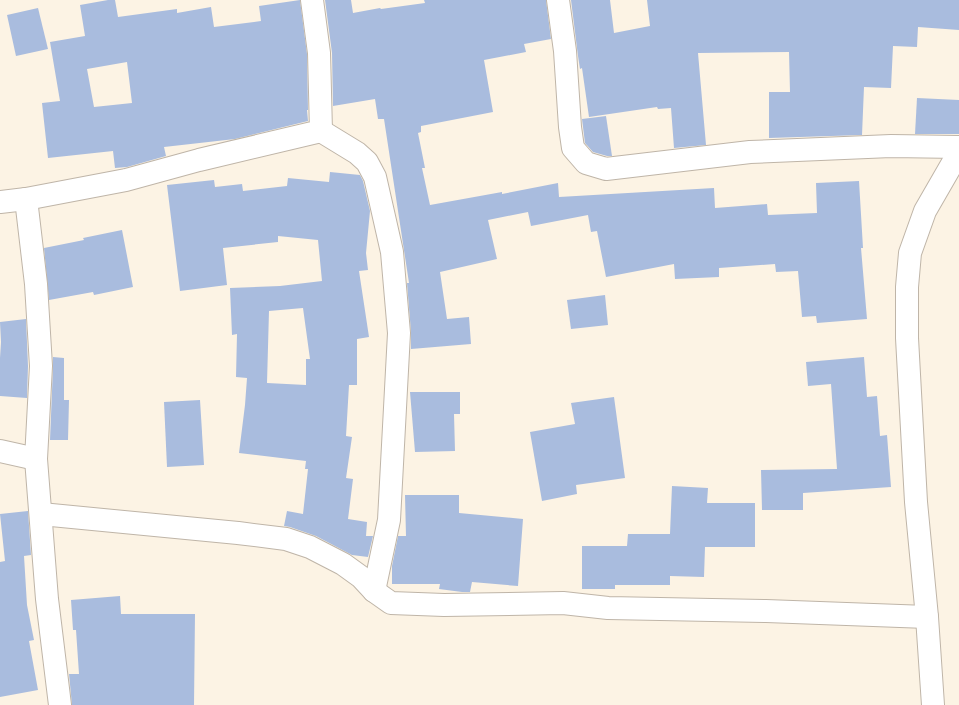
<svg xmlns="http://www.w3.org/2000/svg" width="959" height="705" viewBox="0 0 959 705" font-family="'Fira Sans Condensed',sans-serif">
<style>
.building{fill:#a9bcde;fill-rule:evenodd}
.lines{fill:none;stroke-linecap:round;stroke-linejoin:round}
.street-casing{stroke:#bfb5a8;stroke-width:24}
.street{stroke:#fff;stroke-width:22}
</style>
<rect width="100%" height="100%" fill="#fcf3e4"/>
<g class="building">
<path d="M 108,0 L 115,0 L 118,17 L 177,9 L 177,13 L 211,7 L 214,27 L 261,21 L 259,6 L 300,0 L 307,54 L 308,110 L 307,110 L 308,121 L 235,139 L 164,147 L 166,156 L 127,167 L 115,168 L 113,151 L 48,158 L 42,103 L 60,101 L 50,42 L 85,36 L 80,5 ZM 127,62 L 132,103 L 94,107 L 87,69 Z"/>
<polygon points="325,0 351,0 353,13 380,8 381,9 425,3 424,0 546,0 551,39 524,44 526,52 484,60 493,112 421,126 421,132 418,133 425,168 422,168 430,205 502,192 502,194 558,183 559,197 714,188 715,208 767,204 768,215 817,213 816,183 859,181 863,248 861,248 867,319 817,323 816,316 802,317 798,271 776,272 775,264 719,268 719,277 675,279 674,264 606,277 597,231 591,232 588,215 531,226 528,212 488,220 497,259 440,272 447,319 469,317 471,344 411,349 411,332 407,283 409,283 384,119 378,119 375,99 333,106 332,53"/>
<polygon points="571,0 610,0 614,33 650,26 647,0 959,0 959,30 918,27 917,47 893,46 891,88 864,87 862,135 769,138 769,92 790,92 789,52 698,53 706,145 674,148 671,108 658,109 657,107 589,117 582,68 580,69 578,56"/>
<polygon points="38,8 48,49 16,56 7,15"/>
<polygon points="917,98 959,100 959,134 915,134"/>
<polygon points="606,116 612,156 607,156 593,152 585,143 582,119"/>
<path d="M 330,172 L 360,175 L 363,181 L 370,211 L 366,253 L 368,270 L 359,271 L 369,337 L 357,339 L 357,385 L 349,385 L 346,436 L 352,437 L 346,478 L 353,479 L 348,519 L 367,522 L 366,536 L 373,536 L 368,557 L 352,555 L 316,536 L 290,527 L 284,526 L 287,511 L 303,514 L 308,469 L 305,469 L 306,461 L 239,453 L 245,405 L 247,378 L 236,377 L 237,334 L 232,335 L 230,288 L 280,286 L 322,281 L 318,240 L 278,236 L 278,242 L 223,248 L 227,285 L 180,291 L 167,185 L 214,180 L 215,187 L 242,184 L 243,191 L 287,186 L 288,178 L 329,182 ZM 303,308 L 310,359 L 306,359 L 306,385 L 267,383 L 269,311 Z"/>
<polygon points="122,230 133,287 94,295 93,292 49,300 44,248 84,240 83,238"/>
<polygon points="605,295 608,325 571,329 567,300"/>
<polygon points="26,319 28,366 27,398 0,396 0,358 1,342 0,322"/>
<polygon points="53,357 64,358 64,400 69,400 68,440 50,440 53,367"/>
<polygon points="864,357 867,397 877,396 880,436 887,435 891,487 803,493 803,510 762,510 761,470 837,469 831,384 808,386 806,362"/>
<polygon points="410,392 460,392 460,414 454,414 455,451 415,452"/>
<polygon points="614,397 625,478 576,485 577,494 542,501 530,432 575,424 571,403"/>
<polygon points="200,400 204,465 167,467 164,402"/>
<polygon points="672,486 708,488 707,503 755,503 755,547 705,547 704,577 670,576 670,585 615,585 615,589 582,589 582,546 627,546 628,534 670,534"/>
<polygon points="405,495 459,495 459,513 523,519 518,586 472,582 470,592 462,592 439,589 440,584 392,584 392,566 398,536 406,536"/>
<polygon points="28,511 31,555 24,556 27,605 34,640 29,641 38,690 0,697 0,562 5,561 0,514"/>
<polygon points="120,596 121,614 195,614 194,705 72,705 69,674 79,674 76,630 73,630 71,600"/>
</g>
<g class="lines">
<g class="street-casing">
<g id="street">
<polyline points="558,0 565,51 570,127 573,148 586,163 606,169 750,152 891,146 959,147"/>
<polyline points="321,131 357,153 367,162 375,177 392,252 399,333 389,520 374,591"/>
<polyline points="26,199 36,284 41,366 36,459 47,599 60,705"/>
<polyline points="0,202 26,199 126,180 199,160 321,131 319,53 312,0"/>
<polyline points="0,451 36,459"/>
<polyline points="41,514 238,533 286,539 310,547 343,564 361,577 374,591 391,603 444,605 563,603 608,608 766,611 927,617"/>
<polyline points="933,705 927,617 916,502 907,338 907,287 910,253 925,211 959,152"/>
</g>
</g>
<use href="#street" class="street"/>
</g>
</svg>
